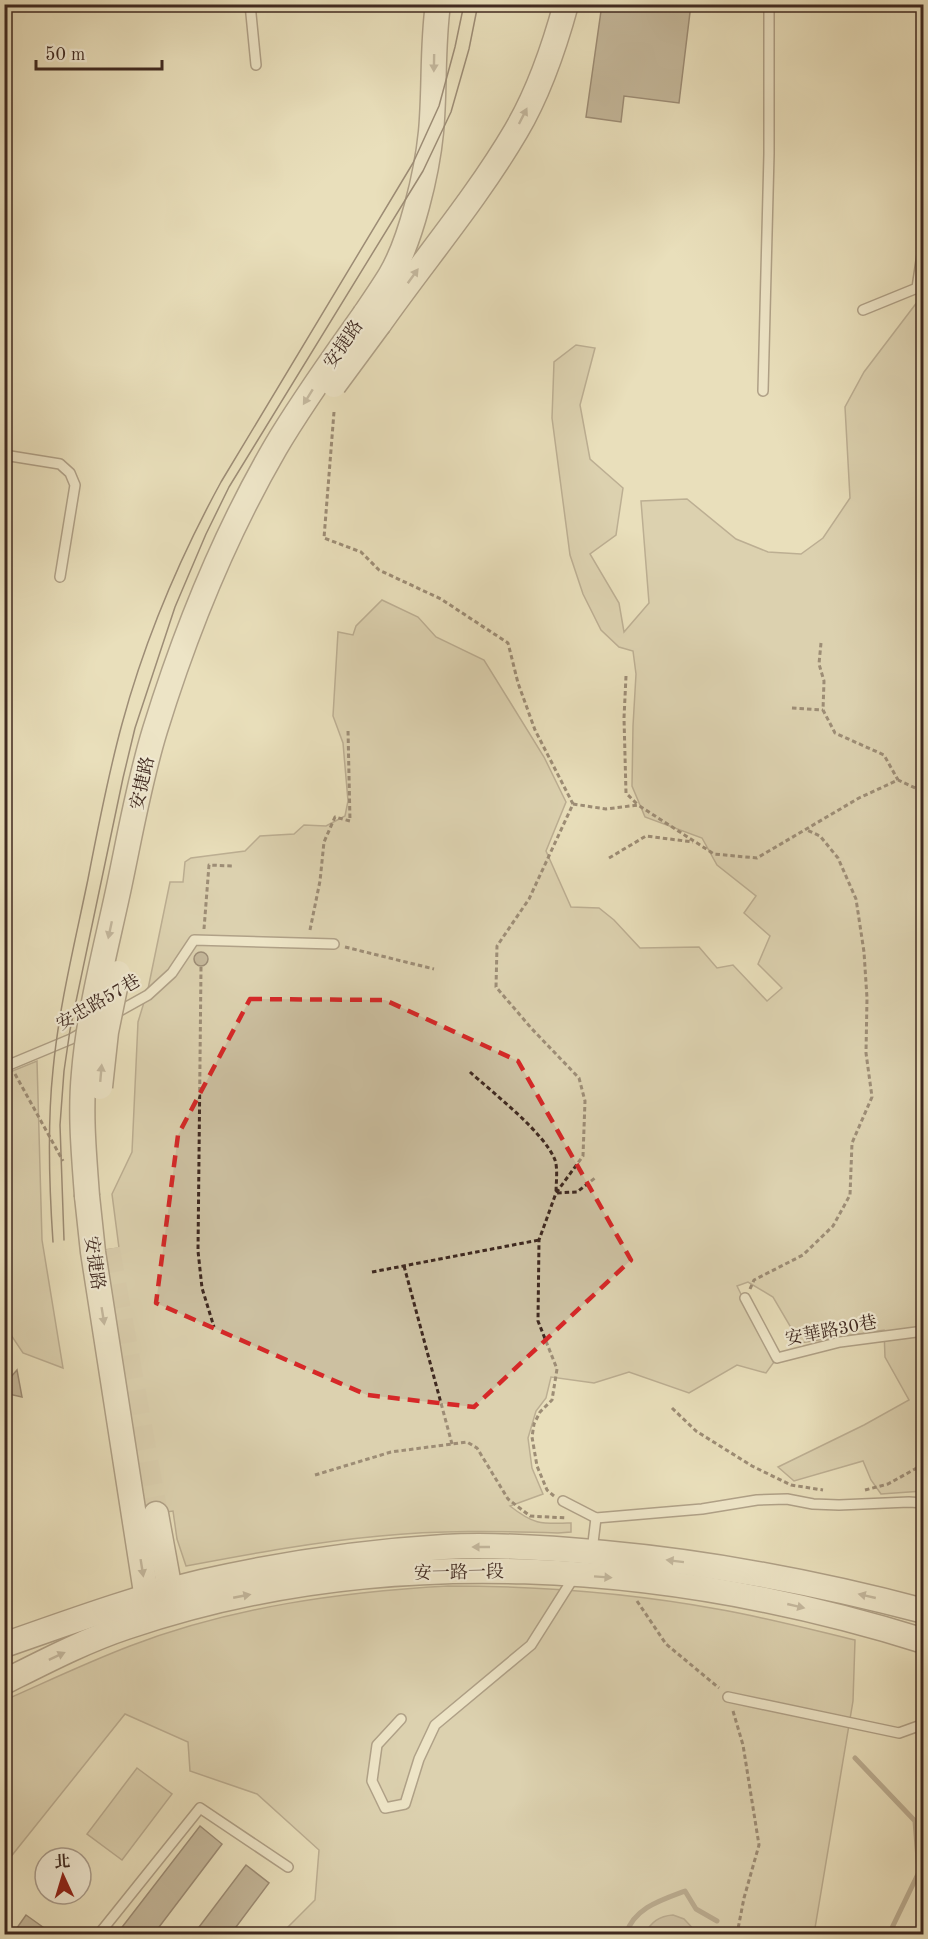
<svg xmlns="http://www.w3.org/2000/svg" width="928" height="1939" viewBox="0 0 928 1939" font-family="'Old Standard TT','Noto Serif TC',serif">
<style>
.green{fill:#ccc0a1;stroke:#867561;stroke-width:1.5}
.water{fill:#b0a187;stroke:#83715e;stroke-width:1.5}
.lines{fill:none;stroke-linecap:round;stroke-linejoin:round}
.stream{stroke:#83715e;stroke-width:5}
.building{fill:#988871;stroke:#402a21;stroke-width:1.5}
.tertiary-tunnel{stroke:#c7bb9c;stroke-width:24;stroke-dasharray:24 12;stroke-linecap:butt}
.service-casing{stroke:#6a5748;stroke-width:12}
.tertiary-casing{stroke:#6a5748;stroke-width:27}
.path{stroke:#402a21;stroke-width:3;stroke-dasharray:4.5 3;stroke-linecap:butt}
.service{stroke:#f1ead3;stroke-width:9}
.tertiary{stroke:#f1ead3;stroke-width:24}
.tram{stroke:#402a21;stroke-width:1.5}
.tertiary-bridge-casing{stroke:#6a5748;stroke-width:27;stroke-linecap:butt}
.tertiary-bridge{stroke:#f1ead3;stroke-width:24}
.oneway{fill:#988a7a}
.marked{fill:none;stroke:#d62828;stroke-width:4.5;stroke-dasharray:12 8;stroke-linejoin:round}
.labels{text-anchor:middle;stroke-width:4.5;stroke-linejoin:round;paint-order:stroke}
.street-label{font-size:18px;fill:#402a21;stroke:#f1ead3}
</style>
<rect width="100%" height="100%" fill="#e9dfbb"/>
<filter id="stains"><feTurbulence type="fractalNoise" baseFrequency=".00333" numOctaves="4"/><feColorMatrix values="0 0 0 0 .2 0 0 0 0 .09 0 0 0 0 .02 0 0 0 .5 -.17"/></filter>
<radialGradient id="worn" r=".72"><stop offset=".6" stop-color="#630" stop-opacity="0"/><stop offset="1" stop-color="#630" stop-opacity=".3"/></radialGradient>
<g class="green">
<path d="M 921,297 L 923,298 L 923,1491 L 881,1494 L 871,1480 L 863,1461 L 794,1481 L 778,1467 L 864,1425 L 909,1400 L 885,1357 L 884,1330 L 800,1343 L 773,1297 L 748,1282 L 737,1286 L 774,1362 L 766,1373 L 737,1365 L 689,1393 L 629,1372 L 594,1383 L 551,1377 L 546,1398 L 536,1411 L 528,1438 L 532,1468 L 543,1494 L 510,1506 C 534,1525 541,1524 571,1523 L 571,1532 L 558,1533 C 498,1531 439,1530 380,1536 C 314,1542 250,1554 186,1566 L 177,1539 L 173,1511 L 144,1515 L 98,1251 L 119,1248 L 112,1194 L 132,1152 L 138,1022 L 148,989 L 170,882 L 183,882 L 185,862 L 191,858 L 245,851 L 260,836 L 294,834 L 304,825 L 326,826 L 345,816 L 348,801 L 343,743 L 333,716 L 338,632 L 353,635 L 356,626 L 382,600 L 418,617 L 436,637 L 484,660 L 544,757 L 566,802 L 546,851 L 571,907 L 599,908 L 614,920 L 640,948 L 699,947 L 717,968 L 733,965 L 767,1001 L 782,988 L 758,964 L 770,936 L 744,913 L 756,896 L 717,865 L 702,838 L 645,817 L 632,786 L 633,726 L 636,674 L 633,651 L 619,647 L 601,630 L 583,594 L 570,555 L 552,418 L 554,362 L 576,345 L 595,348 L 580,405 L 590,459 L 623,488 L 616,535 L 590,554 L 619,603 L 624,632 L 649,603 L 641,501 L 687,499 L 736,539 L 768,552 L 801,554 L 823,538 L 850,498 L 845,407 L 864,372 Z"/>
<polygon points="37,1061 42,1240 63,1368 23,1353 5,1326 5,1074"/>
<path d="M 448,1586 C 538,1586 629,1593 717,1609 C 764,1617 809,1629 855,1640 L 853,1701 L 814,1934 L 281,1934 L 315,1900 L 319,1850 L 257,1794 L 190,1771 L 188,1742 L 125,1714 L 5,1864 L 5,1700 C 46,1682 88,1662 130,1646 C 231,1607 341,1592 448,1586 Z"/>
<polygon points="137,1768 172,1794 122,1860 87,1834"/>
</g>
<path class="water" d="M 673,1915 L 684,1919 L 698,1934 L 645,1934 C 651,1922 659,1916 673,1915 Z"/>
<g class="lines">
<g class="stream">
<polyline points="855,1758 915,1821 919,1872 889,1934"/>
<polyline points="749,1932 759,1934"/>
<path d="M 626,1934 C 634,1908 661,1900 685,1891 L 696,1909 L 717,1921"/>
</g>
</g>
<g class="building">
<polygon points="602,4 691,4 679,103 624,96 621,122 586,117"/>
<circle cx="201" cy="959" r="7"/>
<polygon points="17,1370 22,1397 4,1393 4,1385"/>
<polygon points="200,1826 222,1844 153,1935 116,1935"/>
<polygon points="246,1865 269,1883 230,1935 193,1935"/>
<polygon points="26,1915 54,1935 12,1935"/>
</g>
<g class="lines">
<polyline class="tertiary-tunnel" points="108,1249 156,1514"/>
<g class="service-casing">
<g id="service">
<polyline points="250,4 256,65"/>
<polyline points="863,310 917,288 924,241"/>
<polyline points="763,391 769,154 769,4"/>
<polyline points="4,455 60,464 70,473 75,485 60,577"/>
<polyline points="114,1014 148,995 172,973 194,940 334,944"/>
<polyline points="4,1067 71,1039 87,1030"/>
<polyline points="745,1298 777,1358 840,1342 924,1331"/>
<polyline points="563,1501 596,1518 702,1509 757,1500 787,1499 813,1504 839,1505 909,1502 924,1503"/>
<polyline points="592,1551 596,1518"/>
<polyline points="728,1697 899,1733 924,1724"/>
<polyline points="401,1719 377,1745 372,1781 385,1808 405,1804 419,1759 435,1725 531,1645 574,1577"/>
<polyline points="99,1934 200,1808 288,1867"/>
</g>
</g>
<g class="tertiary-casing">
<g id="tertiary">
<path d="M 365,314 C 373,302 382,289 390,276 C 411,241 427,173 431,132 C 435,90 432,47 438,4"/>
<path d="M 379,324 C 424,260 476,199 516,131 C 539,92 554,48 566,4"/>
<polyline points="87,1196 93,1252 149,1612"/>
<polyline points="156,1514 173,1607"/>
<path d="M 4,1645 C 70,1622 135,1598 202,1582 C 281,1564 363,1552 444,1547 C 497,1544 551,1548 604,1553 C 713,1563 818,1583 924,1611"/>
<path d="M 4,1682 C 44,1662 84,1641 126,1627 C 382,1540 668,1561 924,1641"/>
</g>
</g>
<g class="path">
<polyline points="334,412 324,538 361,552 379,570 441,599 508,643 518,683 535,730 573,804 529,899 497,946 496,987 532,1029 579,1078 585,1101 583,1156 556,1193 539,1240 538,1321 557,1369 552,1400 540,1412 534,1424 532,1437 537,1466 547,1490 554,1496"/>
<polyline points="821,643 819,664 824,681 823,710 835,733 884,755 898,780"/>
<polyline points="626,676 624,718 626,793 638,805"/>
<polyline points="792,708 823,710"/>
<polyline points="573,804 606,809 638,805 714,854 757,858 859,798 898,780 924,792"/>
<polyline points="609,858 646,836 693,842"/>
<polyline points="204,929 209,865 233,866"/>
<polyline points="310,930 320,881 324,842 335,817 350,821 348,730"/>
<polyline points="345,947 434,969"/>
<polyline points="201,967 198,1251 202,1288 214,1327"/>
<path d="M 470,1072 C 493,1093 544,1132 555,1160 C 558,1169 556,1183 556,1193 L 577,1192 L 595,1178"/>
<polyline points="15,1074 63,1161"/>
<polyline points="404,1266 452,1444"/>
<polyline points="372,1272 539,1240"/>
<polyline points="750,1289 754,1280 803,1255 833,1226 850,1195 852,1143 872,1097 866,1053 867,998 864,952 856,899 838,858 820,836 807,830"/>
<polyline points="672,1408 696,1431 752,1466 791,1485 823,1490"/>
<polyline points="315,1475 391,1452 467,1442 477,1448 508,1499 530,1516 567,1518"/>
<polyline points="865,1490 888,1484 924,1464"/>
<polyline points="637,1601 666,1644 719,1688"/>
<polyline points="733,1711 743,1745 759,1845 744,1898 737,1934"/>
</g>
<use href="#service" class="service"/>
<use href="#tertiary" class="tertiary"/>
<g class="tram">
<polyline points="64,1240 60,1125 64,1071 70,1030 123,778 135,728 175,607 206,534 229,487 423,171 451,112 469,49 478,4"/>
<path d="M 53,1242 C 49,1184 47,1127 53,1070 C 59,1006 75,942 88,879 C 98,827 108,775 122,724 C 145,639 179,559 221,482 L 413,163 L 439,106 L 455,47 L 464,4"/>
</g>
<g class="tertiary-bridge-casing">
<g id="tertiary-bridge">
<polyline points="334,385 379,324"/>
<polyline points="100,1087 106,1032 118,973"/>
<path d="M 87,1196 C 84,1155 80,1114 84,1073 C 89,1011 106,948 119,887 C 130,835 139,782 155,730 C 185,633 224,536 275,448 C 302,402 334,358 365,314"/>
</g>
</g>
<use href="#tertiary-bridge" class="tertiary-bridge"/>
</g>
<defs><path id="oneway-solid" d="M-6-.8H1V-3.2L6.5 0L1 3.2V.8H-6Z" transform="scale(1.5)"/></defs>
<g class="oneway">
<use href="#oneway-solid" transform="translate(434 63) rotate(91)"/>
<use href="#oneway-solid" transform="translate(523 116) rotate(-63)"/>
<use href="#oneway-solid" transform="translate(413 276) rotate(-54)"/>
<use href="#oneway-solid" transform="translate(308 397) rotate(122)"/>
<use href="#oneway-solid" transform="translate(110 930) rotate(102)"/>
<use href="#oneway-solid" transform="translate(101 1073) rotate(-85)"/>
<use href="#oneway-solid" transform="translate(103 1316) rotate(81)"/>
<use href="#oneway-solid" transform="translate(481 1547) rotate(-180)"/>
<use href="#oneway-solid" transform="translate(675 1561) rotate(-173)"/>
<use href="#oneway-solid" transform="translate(142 1568) rotate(81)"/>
<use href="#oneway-solid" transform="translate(603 1577) rotate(4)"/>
<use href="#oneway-solid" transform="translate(242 1596) rotate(-11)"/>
<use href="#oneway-solid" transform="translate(867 1596) rotate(-167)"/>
<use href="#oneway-solid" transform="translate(796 1606) rotate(13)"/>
<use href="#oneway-solid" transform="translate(57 1656) rotate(-25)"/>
</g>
<path d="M0 0H928V1939H0ZM 250,999 L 385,1000 L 518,1061 L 631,1260 L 474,1407 L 367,1395 L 156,1303 L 178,1135 Z" fill="#e9dfbb" fill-opacity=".55" fill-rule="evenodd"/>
<path class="marked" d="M 250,999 L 385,1000 L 518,1061 L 631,1260 L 474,1407 L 367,1395 L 156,1303 L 178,1135 Z"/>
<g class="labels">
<g class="street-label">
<text transform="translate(343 344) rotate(-55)" y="6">安捷路</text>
<text transform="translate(142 783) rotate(-77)" y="6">安捷路</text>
<text transform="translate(98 1002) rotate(-30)" y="6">安忠路57巷</text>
<text transform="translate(95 1263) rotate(82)" y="6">安捷路</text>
<text transform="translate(831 1330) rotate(-11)" y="6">安華路30巷</text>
<text transform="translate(459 1572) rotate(-1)" y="6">安一路一段</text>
</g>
</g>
<rect width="928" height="1939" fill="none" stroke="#e9dfbb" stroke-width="24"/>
<rect x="6" y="6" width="916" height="1927" fill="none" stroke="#402a21" stroke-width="3"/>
<rect x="12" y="12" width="904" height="1915" fill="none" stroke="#402a21" stroke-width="1.5"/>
<g transform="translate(63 1876) rotate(356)"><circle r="28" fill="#f1ead3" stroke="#aa9d8c" stroke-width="1.5"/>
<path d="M0-4.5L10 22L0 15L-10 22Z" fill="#8f2418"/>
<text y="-9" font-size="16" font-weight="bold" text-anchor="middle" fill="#402a21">北</text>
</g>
<path d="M36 60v9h126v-9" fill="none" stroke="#402a21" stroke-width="3"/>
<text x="45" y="60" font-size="18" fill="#402a21" stroke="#f1ead3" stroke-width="4.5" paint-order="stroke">50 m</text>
<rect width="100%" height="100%" filter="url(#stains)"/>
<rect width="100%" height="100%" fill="url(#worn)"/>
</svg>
